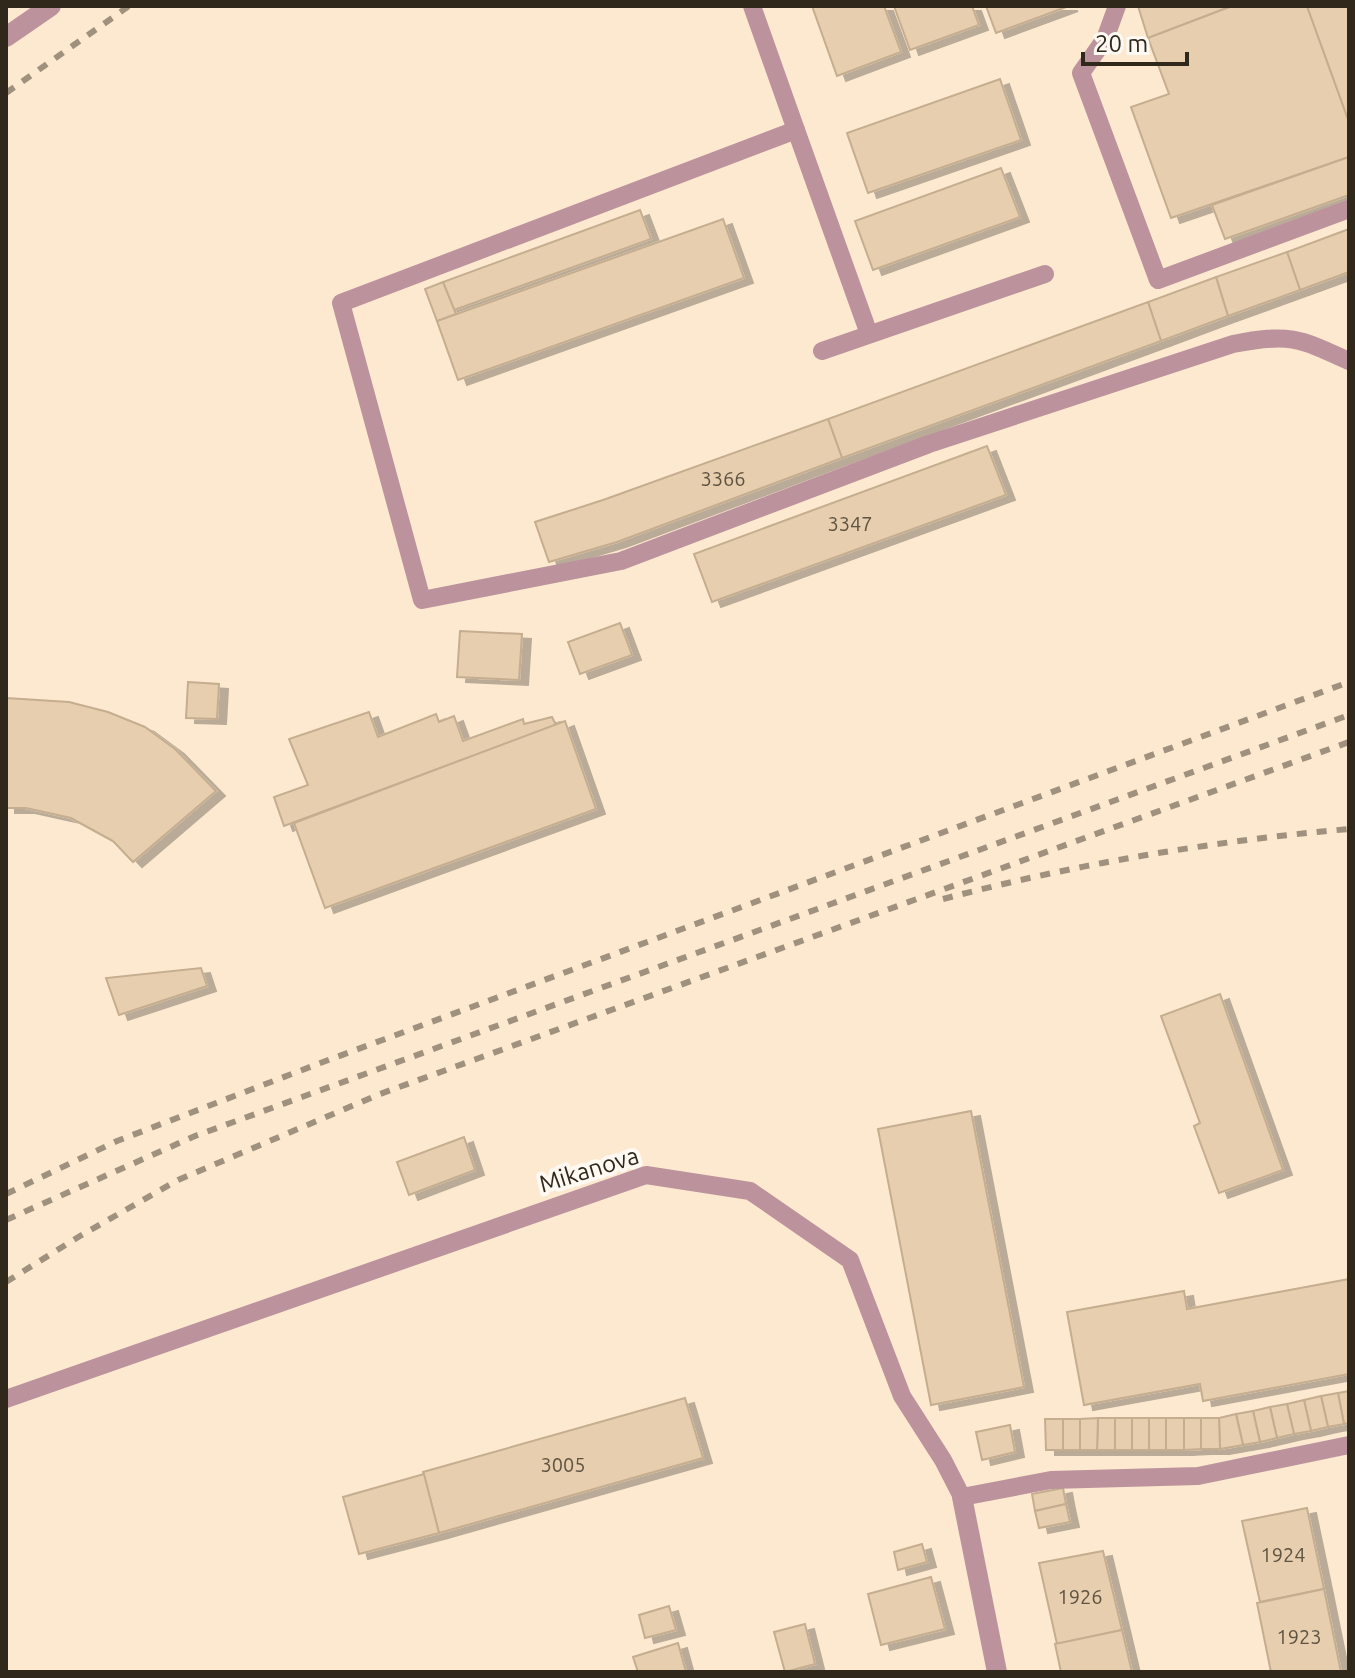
<svg xmlns="http://www.w3.org/2000/svg" width="1355" height="1678" viewBox="0 0 1355 1678" font-family="Ubuntu,sans-serif">
<style>
.building{fill:#e6ceaf;stroke:#c5ad8f;stroke-width:2;filter:url(#shadow)}
.lines{fill:none;stroke-linecap:round;stroke-linejoin:round}
.service{stroke:#bc929d;stroke-width:18}
.minor{stroke:#bc929d;stroke-width:20}
.rail{stroke:#a0917e;stroke-width:6;stroke-dasharray:10 10;stroke-linecap:butt}
.labels{text-anchor:middle;stroke-width:8;stroke-linejoin:round;paint-order:stroke}
.number-label{font-size:20px;fill:#5e5241}
.street-label{font-size:24px;fill:#31281c;stroke:#fef9f3}
</style>
<defs>
<filter id="shadow"><feDropShadow dx="9" dy="5" stdDeviation="0" flood-color="#0004"/></filter>
</defs>
<rect width="100%" height="100%" fill="#fde9d0"/>
<g class="building">
<polygon points="812,6 884,6 901,52 837,76"/>
<polygon points="894,6 972,6 979,25 910,50"/>
<polygon points="986,6 1069,6 996,33"/>
<polygon points="1138,6 1232,6 1148,38"/>
<polygon points="1232,6 1307,6 1349,122 1349,157 1171,218 1131,107 1169,94 1148,38"/>
<polygon points="1307,6 1349,6 1349,122"/>
<polygon points="1000,79 1021,140 868,193 847,133"/>
<polygon points="1349,157 1349,195 1225,239 1212,205"/>
<polygon points="1001,168 1020,217 873,270 855,221"/>
<polygon points="640,210 651,239 454,310 443,282"/>
<polygon points="723,219 744,278 458,380 437,321"/>
<polygon points="1349,229 1349,272 1300,290 1287,252"/>
<polygon points="1287,252 1300,290 1228,316 1216,277"/>
<polygon points="1216,277 1228,316 1161,341 1148,302"/>
<polygon points="443,282 456,314 437,321 425,289"/>
<polygon points="1148,302 1161,341 842,458 828,419"/>
<polygon points="828,419 842,458 617,542 549,562 535,522 603,500"/>
<polygon points="987,446 1006,495 712,602 694,554"/>
<polygon points="620,623 632,655 580,674 568,642"/>
<polygon points="460,631 522,634 519,680 457,677"/>
<polygon points="188,682 219,684 217,719 186,718"/>
<polygon points="6,698 69,702 108,712 145,727 175,749 216,791 133,862 113,841 71,818 26,808 6,808"/>
<polygon points="369,712 378,737 436,714 439,722 454,716 463,741 523,719 524,724 552,717 556,725 284,826 274,797 308,785 289,739"/>
<polygon points="565,721 596,809 325,908 294,823"/>
<polygon points="201,968 207,986 119,1015 106,978"/>
<polygon points="1220,994 1283,1170 1219,1193 1194,1126 1200,1123 1161,1016"/>
<polygon points="971,1111 1024,1387 931,1405 878,1129"/>
<polygon points="464,1137 475,1170 409,1195 397,1162"/>
<polygon points="1349,1279 1349,1374 1203,1401 1200,1384 1084,1405 1067,1312 1184,1291 1187,1309"/>
<polygon points="1349,1391 1349,1423 1344,1424 1338,1393"/>
<polygon points="1338,1393 1344,1424 1328,1427 1321,1396"/>
<polygon points="1321,1396 1328,1427 1311,1431 1304,1400"/>
<polygon points="685,1398 703,1458 439,1533 423,1472"/>
<polygon points="1304,1400 1311,1431 1294,1434 1287,1404"/>
<polygon points="1287,1404 1294,1434 1277,1438 1270,1407"/>
<polygon points="1270,1407 1277,1438 1260,1442 1253,1411"/>
<polygon points="1253,1411 1260,1442 1243,1445 1236,1414"/>
<polygon points="1236,1414 1243,1445 1220,1449 1219,1418"/>
<polygon points="1098,1418 1115,1418 1115,1450 1097,1450"/>
<polygon points="1098,1418 1097,1450 1080,1450 1080,1419"/>
<rect x="1115" y="1418" width="17" height="32"/>
<rect x="1132" y="1418" width="17" height="32"/>
<rect x="1149" y="1418" width="17" height="32"/>
<rect x="1166" y="1418" width="18" height="32"/>
<polygon points="1184,1418 1201,1418 1201,1449 1184,1450"/>
<polygon points="1201,1418 1219,1418 1220,1449 1201,1449"/>
<polygon points="1045,1419 1063,1419 1063,1450 1046,1450"/>
<rect x="1063" y="1419" width="17" height="31"/>
<polygon points="1010,1425 1015,1452 982,1460 976,1432"/>
<polygon points="424,1474 439,1533 359,1554 343,1497"/>
<polygon points="1063,1488 1066,1504 1035,1511 1032,1494"/>
<polygon points="1066,1504 1070,1522 1039,1528 1035,1511"/>
<polygon points="1307,1508 1324,1589 1260,1602 1242,1521"/>
<polygon points="922,1544 927,1562 898,1570 894,1552"/>
<polygon points="1103,1551 1122,1630 1057,1644 1039,1563"/>
<polygon points="931,1577 945,1629 881,1645 868,1594"/>
<polygon points="1324,1589 1341,1672 1271,1672 1257,1603"/>
<polygon points="669,1606 676,1630 645,1638 639,1615"/>
<polygon points="805,1624 815,1664 785,1672 774,1632"/>
<polygon points="1122,1630 1132,1672 1061,1672 1055,1644"/>
<polygon points="678,1643 686,1672 638,1672 633,1657"/>
</g>
<g class="lines">
<g class="service">
<path d="M 752,6 L 796,130 L 341,303 L 422,600 L 621,561 L 929,444 L 1233,344 C 1289,333 1299,338 1349,361"/>
<polyline points="1117,6 1105,39 1081,73 1158,280 1349,209"/>
<polyline points="796,130 869,334"/>
<polyline points="822,351 1045,274"/>
<polyline points="6,1399 646,1175 750,1191 850,1260 902,1396 943,1460 962,1497 1051,1480 1198,1476 1349,1445"/>
</g>
<g class="minor">
<polyline points="6,37 51,6"/>
<polyline points="962,1497 997,1672"/>
</g>
<g class="rail">
<polyline points="6,93 129,6"/>
<path d="M 943,899 C 1076,864 1212,841 1349,829"/>
<polyline points="6,1194 117,1141 323,1062 1349,682"/>
<polyline points="6,1220 195,1136 1349,715"/>
<polyline points="6,1282 80,1236 178,1180 380,1094 1349,742"/>
</g>
</g>
<g class="labels">
<g class="number-label">
<text x="723" y="486">3366</text>
<text x="850" y="531">3347</text>
<text x="563" y="1472">3005</text>
<text x="1283" y="1562">1924</text>
<text x="1080" y="1604">1926</text>
<text x="1299" y="1644">1923</text>
</g>
<g class="street-label">
<text transform="translate(589 1170) rotate(-17)" y="8">Mikanova</text>
</g>
</g>
<rect width="1355" height="1678" fill="none" stroke="#31281c" stroke-width="16"/>
<path d="M1083 52v12h104v-12" fill="none" stroke="#31281c" stroke-width="4"/>
<text x="1095" y="52" font-size="24" fill="#31281c" stroke="#fef9f3" stroke-width="6" paint-order="stroke">20 m</text>
</svg>
